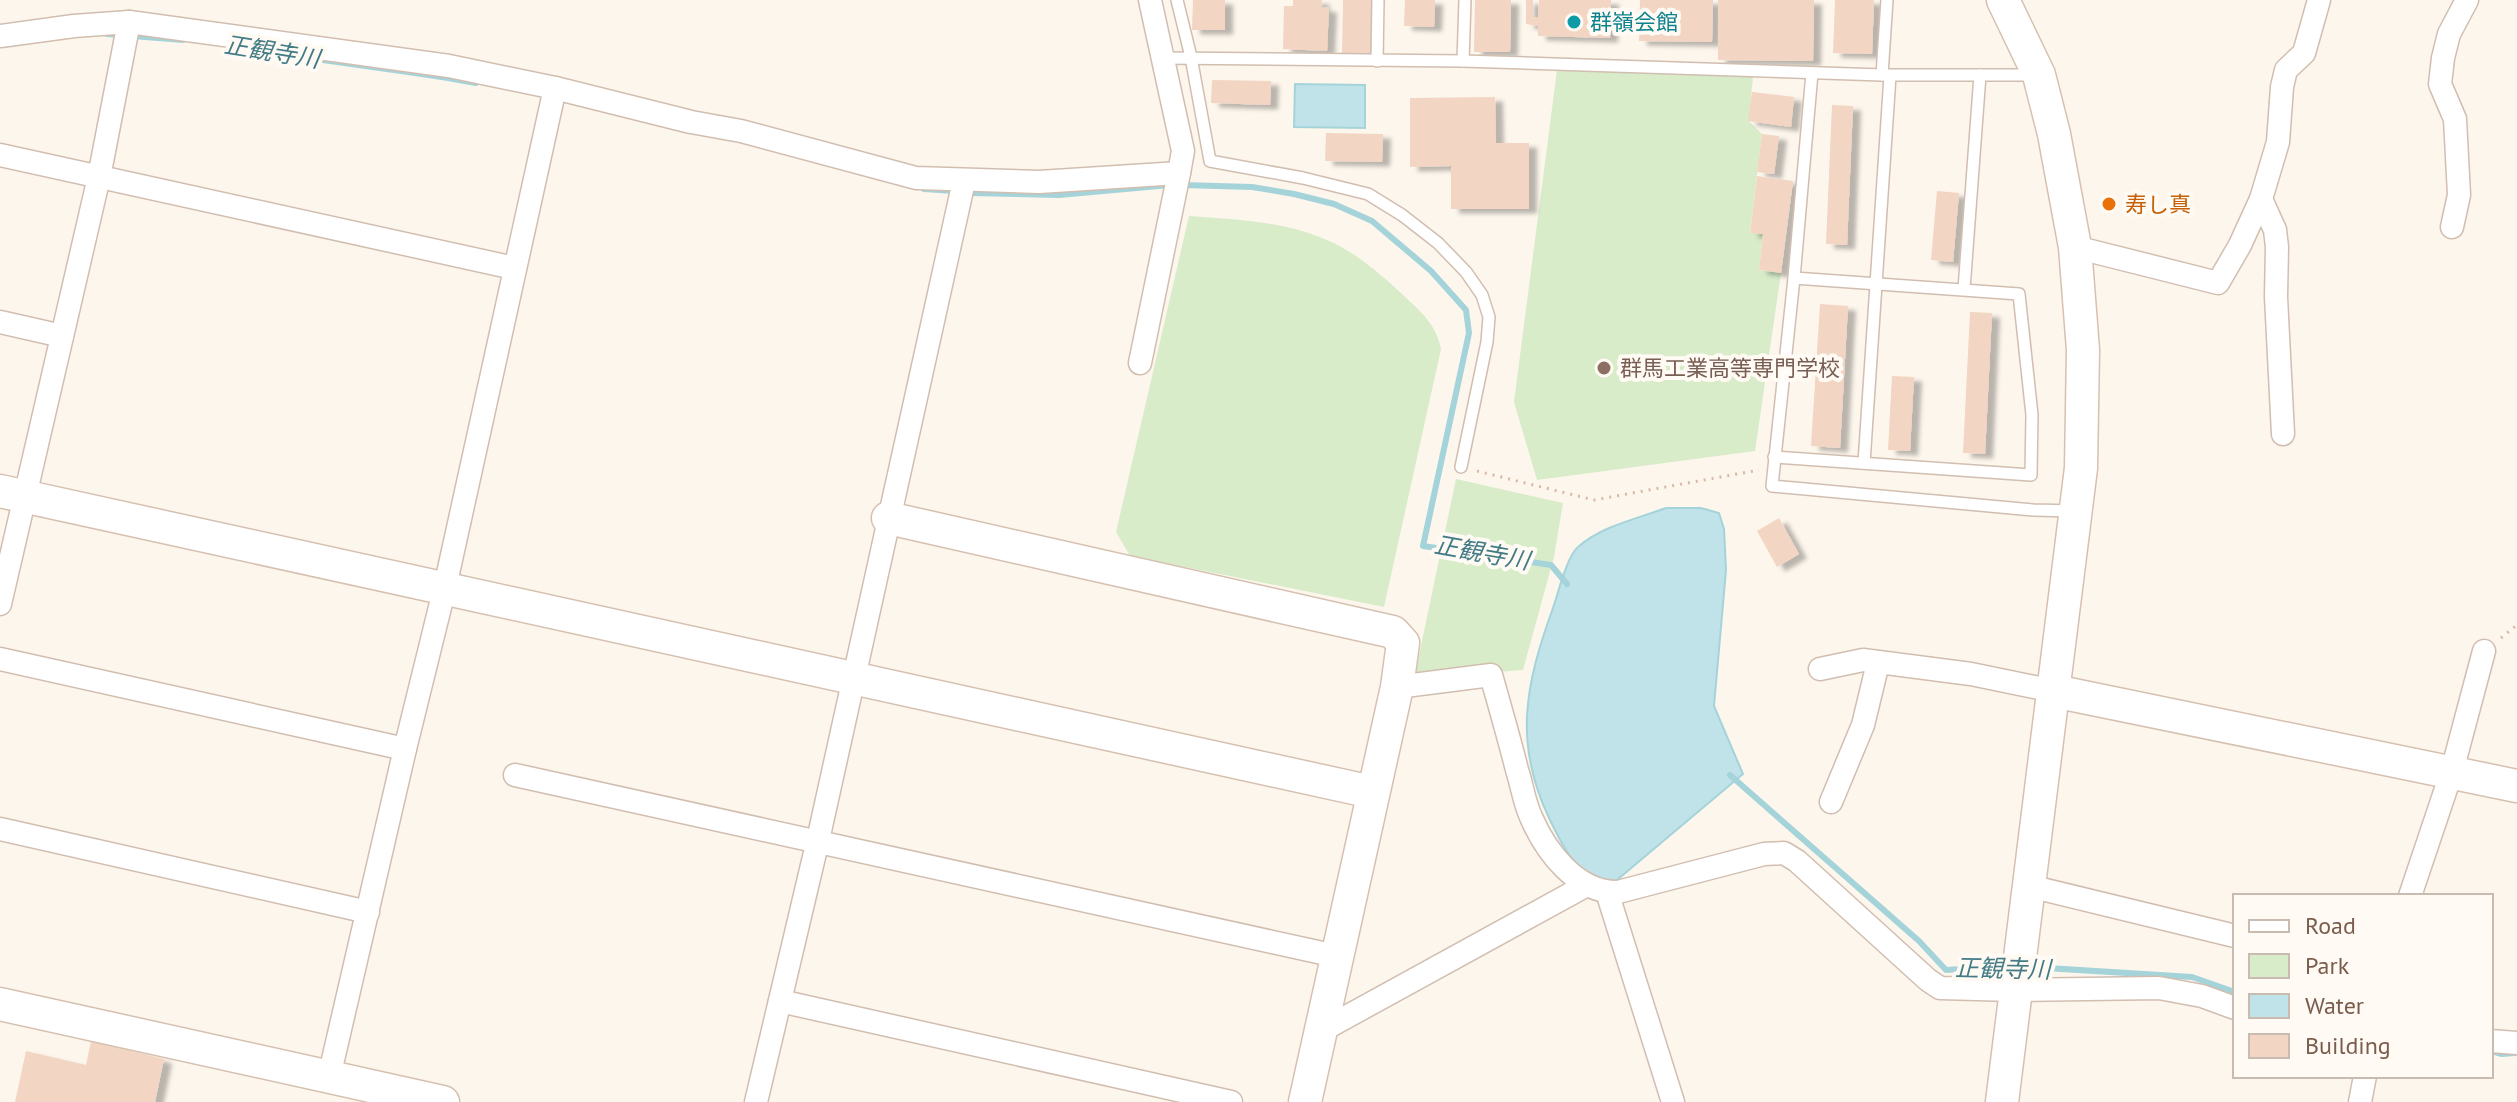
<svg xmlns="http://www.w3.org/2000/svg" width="2517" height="1102" viewBox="0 0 2517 1102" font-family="'PT Sans','Noto Sans JP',sans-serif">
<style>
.green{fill:#d8ecc9}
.water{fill:#bfe3e8;stroke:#a5d3da;stroke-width:2}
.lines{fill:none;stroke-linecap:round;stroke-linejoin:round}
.stream{stroke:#a5d3da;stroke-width:6}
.building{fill:#f3d5c3;filter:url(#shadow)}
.lane-casing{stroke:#d1beb0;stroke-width:14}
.street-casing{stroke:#d1beb0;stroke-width:25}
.secondary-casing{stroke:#d6c0b0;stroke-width:35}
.path{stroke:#d9b8a5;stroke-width:3;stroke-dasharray:2 6;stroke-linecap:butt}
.lane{stroke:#fff;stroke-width:11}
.street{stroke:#fff;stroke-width:22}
.secondary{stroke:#fff;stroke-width:32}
.culture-dot{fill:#0f9aa8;stroke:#fffaf3;stroke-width:3}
.food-dot{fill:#e8710a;stroke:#fffaf3;stroke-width:3}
.education-dot{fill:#8d6e63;stroke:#fffaf3;stroke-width:3}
.labels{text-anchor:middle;stroke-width:8;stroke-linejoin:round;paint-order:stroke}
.culture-label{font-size:22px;fill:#0d838f;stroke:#fffaf3;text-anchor:start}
.food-label{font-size:22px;fill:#c56008;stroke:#fffaf3;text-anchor:start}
.education-label{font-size:22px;fill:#785e54;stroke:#fffaf3;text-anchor:start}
.water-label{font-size:24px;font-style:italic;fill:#437c86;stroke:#fffaf3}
</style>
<defs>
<filter id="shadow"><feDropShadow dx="8" dy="4.5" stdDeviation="2" flood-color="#0004"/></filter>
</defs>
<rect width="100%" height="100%" fill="#fdf6ec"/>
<g class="green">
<polygon points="1557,70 1753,76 1749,121 1762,134 1750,232 1763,234 1759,270 1781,273 1755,451 1537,480 1514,402"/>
<path d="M 1189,216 C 1231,219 1277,221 1317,236 C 1349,247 1379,272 1403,295 C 1420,311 1437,325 1441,349 L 1384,607 L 1130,556 L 1116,532 Z"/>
<polygon points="1456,479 1563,503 1554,557 1523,670 1414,679"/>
</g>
<g class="water">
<polygon points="1295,84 1365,85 1365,128 1294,127"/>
<path d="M 1666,508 L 1701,508 L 1719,513 L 1724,529 L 1726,570 L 1714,706 L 1743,774 L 1611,885 C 1601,879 1587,874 1579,866 C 1567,856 1557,834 1550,820 C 1513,744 1525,685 1553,608 C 1558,594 1567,556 1578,547 C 1602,526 1636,519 1666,508 Z"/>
</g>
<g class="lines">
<g class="stream">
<polyline points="107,34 183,40"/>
<path d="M 293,55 C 354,66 415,71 476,83"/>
<polyline points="1182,185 1252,187 1294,194 1334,204 1372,221 1431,271 1466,310 1469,333 1423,546 1551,565 1567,584"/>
<polyline points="924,189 954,191"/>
<polyline points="970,193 1059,195 1170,185"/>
<polyline points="1730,775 1919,941 1946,970 2011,966"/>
<polyline points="2030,967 2192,977 2235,992"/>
<polyline points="2491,1051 2501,1054 2515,1053"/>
</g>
</g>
<g class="building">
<polygon points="1193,0 1225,0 1225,30 1192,30"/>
<polygon points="1293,0 1322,0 1321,7 1329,8 1327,51 1283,49 1284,6 1293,6"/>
<polygon points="1343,0 1371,0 1370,54 1342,53"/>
<polygon points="1405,0 1435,0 1434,27 1404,26"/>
<polygon points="1475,0 1511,0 1510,52 1474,52"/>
<polygon points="1526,0 1533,0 1533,17 1538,18 1539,0 1611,0 1610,38 1538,36 1538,26 1526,24"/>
<polygon points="1640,0 1713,0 1712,42 1639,41"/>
<polygon points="1718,0 1814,0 1813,61 1718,60"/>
<polygon points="1835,0 1874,0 1872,54 1833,53"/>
<polygon points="1212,80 1271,81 1270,105 1211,103"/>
<polygon points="1752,92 1794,97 1791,127 1748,121"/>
<polygon points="1495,97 1496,143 1529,143 1529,209 1451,209 1451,166 1410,167 1410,98"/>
<polygon points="1832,105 1853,106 1847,245 1826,244"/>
<polygon points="1326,133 1383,134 1382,162 1325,161"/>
<polygon points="1762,134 1779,136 1774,174 1757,172"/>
<polygon points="1757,176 1793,181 1781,273 1759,270 1763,234 1750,233"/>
<polygon points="1937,191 1959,193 1953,262 1931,260"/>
<polygon points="1820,304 1848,306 1840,448 1811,446"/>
<polygon points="1970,312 1992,313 1985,454 1963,453"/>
<polygon points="1892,376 1914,377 1910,451 1888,450"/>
<polygon points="1779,518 1799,554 1777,567 1757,531"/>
<polygon points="91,1041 164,1059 155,1102 15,1102 26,1051 86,1065"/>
</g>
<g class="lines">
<g class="lane-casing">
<g id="lane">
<polyline points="1177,0 1191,57 1210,161 1303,178 1368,194 1402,215 1438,243 1466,272 1482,295 1489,317 1487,342 1461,467"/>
<polyline points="1163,58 1463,61 1882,75 2034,75"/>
<polyline points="1377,61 1378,0"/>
<polyline points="1463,61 1465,0"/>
<polyline points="1812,73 1794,278 1772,486 2033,510 2075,511"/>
<polyline points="1882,75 1887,0"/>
<polyline points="1964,289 1980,75"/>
<polyline points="1774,457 2031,475 2032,415 2019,294 1794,278"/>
<polyline points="1864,463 1890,76"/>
</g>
</g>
<g class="street-casing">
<g id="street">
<polyline points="0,36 74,26 129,22 449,66 555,88 691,122 741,131 916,178 1039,182 1179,173 1183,151 1150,0"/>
<polyline points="0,155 514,268"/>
<polyline points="2261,199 2275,230 2277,247 2276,297 2283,434"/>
<polyline points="2452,227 2459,195 2455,119 2440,84 2443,58 2449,34 2467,0"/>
<polyline points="2075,247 2218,283 2240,245 2261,199 2278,142 2282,87 2286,70 2304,53 2319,0"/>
<polyline points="0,322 62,336"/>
<polyline points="1140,363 1179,173"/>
<polyline points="0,604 99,177 129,22"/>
<polyline points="0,659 405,749"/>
<polyline points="1820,669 1863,660 1971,674 2054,691"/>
<path d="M 1397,687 L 1491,675 C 1500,707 1509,738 1517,770 C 1522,785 1524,802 1531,817 C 1546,852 1577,893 1618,892 L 1764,854 L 1784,853 L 1797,861 L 1928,980 L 1940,988 L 2014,990 L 2159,988 L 2202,996 L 2235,1008"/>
<polyline points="515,775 1336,956"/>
<polyline points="1831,802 1863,725 1878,663"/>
<polyline points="0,829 368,912"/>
<polyline points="2029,886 2235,936"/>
<polyline points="1607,892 1673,1102"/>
<polyline points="2410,896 2452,771 2484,651"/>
<polyline points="780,1001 1231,1102"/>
<polyline points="1319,1032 1585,886"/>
<polyline points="2491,1041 2517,1043"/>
<polyline points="329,1077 405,749 445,587 555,88"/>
<polyline points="756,1102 818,840 964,181"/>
<polyline points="2360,1102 2365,1076"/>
</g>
</g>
<g class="secondary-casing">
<g id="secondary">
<polyline points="0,491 1372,792"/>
<polyline points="888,518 1393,632 1403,643 1397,687 1305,1102"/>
<polyline points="2054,691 2517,786"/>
<polyline points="0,1004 443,1102"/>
<polyline points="2002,1102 2081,468 2083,350 2075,247 2054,134 2039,75 2003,0"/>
</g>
</g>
<g class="path">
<polyline points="1477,471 1594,500 1759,470"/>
<polyline points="2501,638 2517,625"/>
</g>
<use href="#lane" class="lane"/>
<use href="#street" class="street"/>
<use href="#secondary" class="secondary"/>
</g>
<circle class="culture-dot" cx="1574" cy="22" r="8"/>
<circle class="food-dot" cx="2109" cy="204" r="8"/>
<circle class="education-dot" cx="1604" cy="368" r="8"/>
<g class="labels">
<g class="culture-label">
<text x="1590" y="30">群嶺会館</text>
</g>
<g class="food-label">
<text x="2125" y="212">寿し真</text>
</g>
<g class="education-label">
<text x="1620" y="376">群馬工業高等専門学校</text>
</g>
<g class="water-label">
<text transform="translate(272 52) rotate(9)" y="8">正観寺川</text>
<text transform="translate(1482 553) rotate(10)" y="8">正観寺川</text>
<text transform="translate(2003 969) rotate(1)" y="8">正観寺川</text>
</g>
</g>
<rect x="2233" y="894" width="260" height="184" fill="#fffaf3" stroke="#cabbb1" stroke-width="2"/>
<rect x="2249" y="920" width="40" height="12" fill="#ffffff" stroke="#cabbb1" stroke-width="2"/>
<text x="2305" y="934" font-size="24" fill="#7a5c4d">Road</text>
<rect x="2249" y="954" width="40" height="24" fill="#d8ecc9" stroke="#cabbb1" stroke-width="2"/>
<text x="2305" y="974" font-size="24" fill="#7a5c4d">Park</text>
<rect x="2249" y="994" width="40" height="24" fill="#bfe3e8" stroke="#cabbb1" stroke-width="2"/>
<text x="2305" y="1014" font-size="24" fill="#7a5c4d">Water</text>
<rect x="2249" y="1034" width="40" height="24" fill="#f3d5c3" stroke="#cabbb1" stroke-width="2"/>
<text x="2305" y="1054" font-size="24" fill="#7a5c4d">Building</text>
</svg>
